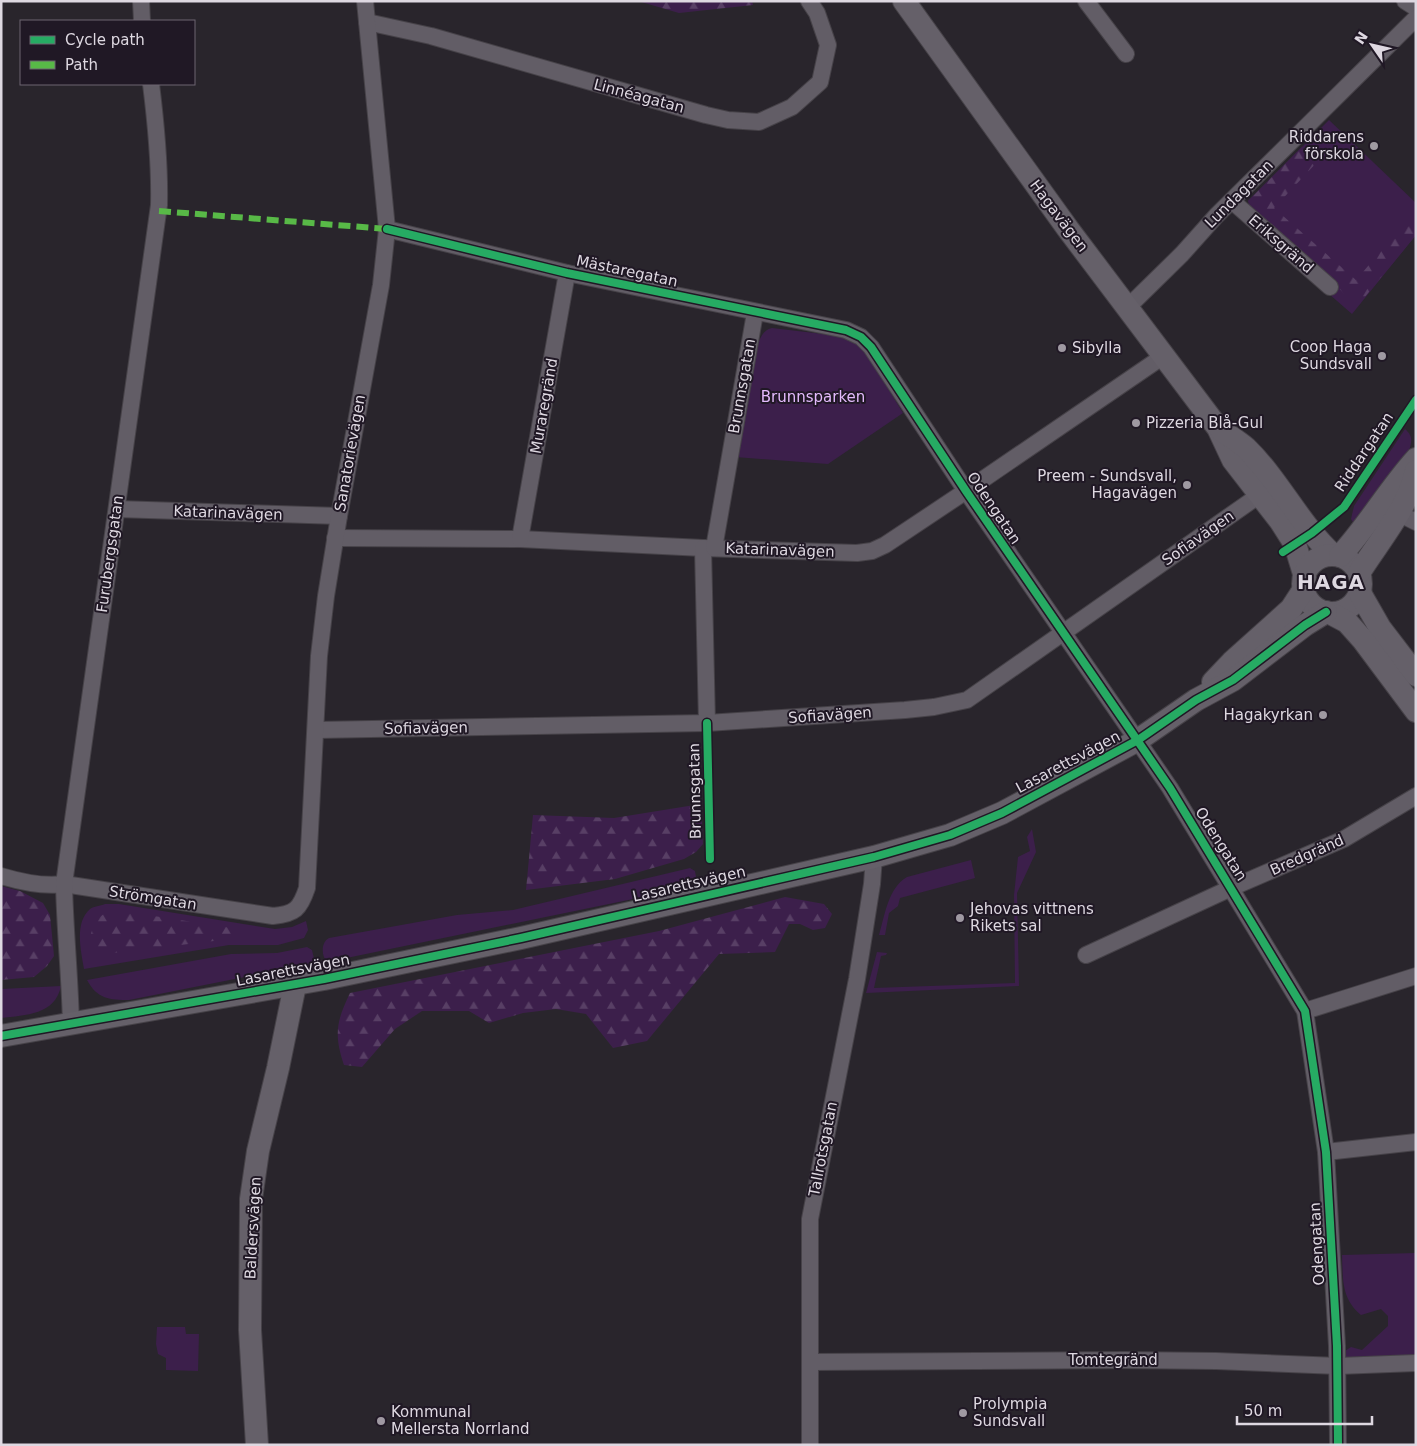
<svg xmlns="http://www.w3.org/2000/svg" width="1417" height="1446" viewBox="0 0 1417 1446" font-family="'DejaVu Sans',sans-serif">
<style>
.green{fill:#3c1f4b}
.forest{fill:url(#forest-firs)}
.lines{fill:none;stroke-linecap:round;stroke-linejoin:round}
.street-casing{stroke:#464248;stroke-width:18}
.secondary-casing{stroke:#464248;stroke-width:24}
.street{stroke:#625d66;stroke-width:16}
.secondary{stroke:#656069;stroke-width:22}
.quiet{stroke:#58b947;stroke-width:6;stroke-dasharray:12 6;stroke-linecap:butt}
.cycleway-casing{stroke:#201825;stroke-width:11}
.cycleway{stroke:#26ab63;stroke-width:8}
.poi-dot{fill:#9f99a2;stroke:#201825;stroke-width:2}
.labels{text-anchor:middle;stroke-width:4;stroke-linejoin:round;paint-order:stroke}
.street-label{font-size:15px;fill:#ded8e1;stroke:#201825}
.poi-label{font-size:15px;fill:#ded8e1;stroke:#201825;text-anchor:start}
.park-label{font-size:15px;fill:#e3bafc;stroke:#201825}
.district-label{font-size:20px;font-weight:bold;letter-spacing:1px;fill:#ded8e1;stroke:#201825}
</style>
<defs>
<pattern id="forest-firs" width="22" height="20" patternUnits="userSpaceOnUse" patternTransform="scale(1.25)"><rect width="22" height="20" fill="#3c1f4b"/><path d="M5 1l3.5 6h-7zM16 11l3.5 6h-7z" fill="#583f65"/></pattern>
</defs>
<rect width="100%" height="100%" fill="#29252c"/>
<g class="green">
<polygon points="1329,120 1416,203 1416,235 1352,314 1329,294 1248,201"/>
<path d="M 772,328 L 840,336 L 856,343 L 865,351 L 903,413 L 828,464 L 735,457 L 757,345 C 761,337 763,330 772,328 Z"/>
<path d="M 1405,429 C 1413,436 1412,441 1409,451 L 1356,527 L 1351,519 L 1354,506 Z"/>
<polygon points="1032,829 1036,852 1017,893 1019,986 866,993 877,952 887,953 886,955 881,956 874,988 1015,983 1014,895 1018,857 1030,851 1027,837"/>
<path d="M 971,860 L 975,878 L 900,898 L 898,906 L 889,913 L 885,935 L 879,935 C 885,915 888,888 907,877 Z"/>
<path d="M 690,868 L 695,871 L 696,877 L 638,898 L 327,962 C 321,956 321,942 329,938 L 457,915 L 513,910 Z"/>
<path d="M 105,904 L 119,904 L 275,929 L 292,927 L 306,921 L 308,930 L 304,938 L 278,945 L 229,945 L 84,969 C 81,951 74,923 90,909 C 94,906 100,906 105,904 Z"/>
<path d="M 307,947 L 312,950 L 315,963 L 129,1000 C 110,1000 97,999 87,980 L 231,954 L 277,953 Z"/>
<path d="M 61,986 C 55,1015 26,1015 1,1018 L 1,989 Z"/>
<path d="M 1416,1253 L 1416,1357 L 1346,1359 L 1345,1351 L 1351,1347 L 1362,1350 L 1388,1326 L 1388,1316 L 1381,1309 L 1361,1315 C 1341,1298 1343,1279 1342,1255 Z"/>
<polygon points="157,1327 185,1327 186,1334 199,1334 198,1371 166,1370 166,1358 158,1354 156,1344"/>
</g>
<g class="forest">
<polygon points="638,1 752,1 753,5 679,13"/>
<polygon points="1302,147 1318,148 1319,160 1274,208 1356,280 1411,216 1416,215 1416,235 1359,304 1345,295 1338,287 1250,209 1248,201"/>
<polygon points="701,804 703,844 696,852 684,859 615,879 526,890 533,815 614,818"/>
<polygon points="1,886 20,891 43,903 50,915 54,956 47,966 34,977 1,980"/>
<path d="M 785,897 L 824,904 L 832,914 L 825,928 L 813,930 L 800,924 L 789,924 L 775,952 L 719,954 L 647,1041 L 613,1048 L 586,1014 L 556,1009 L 523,1013 L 489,1023 L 469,1011 L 422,1011 L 395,1029 L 362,1067 L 344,1065 C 334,1035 336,1022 350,993 L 659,931 Z"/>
<polygon points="107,912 128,912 238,929 239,938 113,953 93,948 90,937 95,920"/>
</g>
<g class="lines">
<g class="street-casing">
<g id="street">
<polyline points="141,1 142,21"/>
<polyline points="1086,1 1126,54"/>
<polyline points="1405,1 1416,8"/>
<polyline points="367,22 431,36 706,115 728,120 759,122 792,107 820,82 828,45 817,13 809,1"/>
<polyline points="1232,201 1330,287"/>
<polyline points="387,229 567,273 846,330 861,337 871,347 966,491 1170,788 1305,1011 1326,1152 1337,1346 1338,1445"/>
<polyline points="1127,308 1182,254 1216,216 1416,18"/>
<polyline points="117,509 339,516"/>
<polyline points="1398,513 1416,522"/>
<polyline points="335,538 520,539 703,548 857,553 872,551 885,545 966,491 1165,355"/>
<polyline points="520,539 567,273"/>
<polyline points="703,548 707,723"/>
<polyline points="714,548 755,313"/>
<polyline points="316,730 707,723 905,710 934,707 967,700 1268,489"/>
<path d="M 1,876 C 21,882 43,887 64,884 L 273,916 C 295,914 300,909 307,888 L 319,656 L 326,596 L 339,516 L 381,285 L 387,229 L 365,1"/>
<polyline points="1086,955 1231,888 1344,839 1416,796"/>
<polyline points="1305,1011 1416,976"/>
<path d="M 71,1025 C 70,978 65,931 64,884 L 159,205 C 160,165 156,124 151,84"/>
<polyline points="1326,1152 1416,1142"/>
<polyline points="810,1362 1124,1360 1216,1361 1338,1366 1416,1363"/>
<polyline points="810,1445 810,1219 857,979 872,884 874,857"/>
</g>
</g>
<g class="secondary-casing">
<g id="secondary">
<polyline points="904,1 1068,229 1218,428 1233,460 1281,522 1295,544 1305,577"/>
<path d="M 1221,430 C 1229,436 1238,441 1246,448 C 1279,480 1299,524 1333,555"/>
<circle cx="1332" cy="584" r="29"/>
<path d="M 1340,556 C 1368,526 1388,490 1416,459"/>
<path d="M 1359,573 C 1379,541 1408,508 1416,471"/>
<polyline points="1360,593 1380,628 1416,675"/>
<polyline points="1330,613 1347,622 1363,640 1416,711"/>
<polyline points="1213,682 1232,662 1291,609 1304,589"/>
<polyline points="1,1036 324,979 521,938 874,857 950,835 1002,813 1138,740 1196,700 1233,680 1305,625 1326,612"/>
<polyline points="257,1445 250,1330 251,1199 258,1151 278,1068 295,985"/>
</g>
</g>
<use href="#street" class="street"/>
<use href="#secondary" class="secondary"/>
<polyline class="quiet" points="159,211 387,229"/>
<g class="cycleway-casing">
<g id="cycleway">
<polyline points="387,229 567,273 846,330 861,337 871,347 966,491 1170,788 1305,1011 1326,1152 1337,1346 1338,1445"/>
<polyline points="1283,552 1312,533 1344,507 1416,400"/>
<polyline points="707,723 710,859"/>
<polyline points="1,1036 324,979 521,938 874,857 950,835 1002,813 1138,740 1196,700 1233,680 1305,625 1326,612"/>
</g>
</g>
<use href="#cycleway" class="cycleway"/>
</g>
<g class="poi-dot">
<circle cx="1374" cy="146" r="5"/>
<circle cx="1062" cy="348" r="5"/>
<circle cx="1382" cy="356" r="5"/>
<circle cx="1136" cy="423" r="5"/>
<circle cx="1187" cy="485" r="5"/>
<circle cx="1323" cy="715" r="5"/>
<circle cx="960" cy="918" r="5"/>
<circle cx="963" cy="1413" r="5"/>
<circle cx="381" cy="1421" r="5"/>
</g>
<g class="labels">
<g class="street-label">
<text transform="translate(639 96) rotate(15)" y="5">Linnéagatan</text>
<text transform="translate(1239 194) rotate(-45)" y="5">Lundagatan</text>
<text transform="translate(1059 216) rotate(53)" y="5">Hagavägen</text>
<text transform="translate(1281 244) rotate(41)" y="5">Eriksgränd</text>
<text transform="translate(627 271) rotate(12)" y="5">Mästaregatan</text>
<text transform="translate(742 386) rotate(-80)" y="5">Brunnsgatan</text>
<text transform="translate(544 406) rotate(-80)" y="5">Muraregränd</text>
<text transform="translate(1364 452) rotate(-56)" y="5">Riddargatan</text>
<text transform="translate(350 453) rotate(-80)" y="5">Sanatorievägen</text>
<text transform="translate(994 508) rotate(56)" y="5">Odengatan</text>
<text transform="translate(228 513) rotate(2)" y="5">Katarinavägen</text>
<text transform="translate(1198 538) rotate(-35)" y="5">Sofiavägen</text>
<text transform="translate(780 550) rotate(2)" y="5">Katarinavägen</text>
<text transform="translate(110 554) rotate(-82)" y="5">Furubergsgatan</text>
<text transform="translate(830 715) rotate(-4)" y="5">Sofiavägen</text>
<text transform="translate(426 728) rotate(-1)" y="5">Sofiavägen</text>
<text transform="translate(1068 762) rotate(-28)" y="5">Lasarettsvägen</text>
<text transform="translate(695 791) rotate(-91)" y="5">Brunnsgatan</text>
<text transform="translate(1221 844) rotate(58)" y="5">Odengatan</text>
<text transform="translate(1307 855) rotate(-24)" y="5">Bredgränd</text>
<text transform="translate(689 884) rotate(-13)" y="5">Lasarettsvägen</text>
<text transform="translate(153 898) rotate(9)" y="5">Strömgatan</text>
<text transform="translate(293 970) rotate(-11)" y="5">Lasarettsvägen</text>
<text transform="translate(823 1149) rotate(-79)" y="5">Tallrotsgatan</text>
<text transform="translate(253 1228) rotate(-87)" y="5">Baldersvägen</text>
<text transform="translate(1317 1244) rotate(-93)" y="5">Odengatan</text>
<text x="1113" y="1365">Tomtegränd</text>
</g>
<g class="poi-label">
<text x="1364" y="142" text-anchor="end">Riddarens<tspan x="1364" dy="17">förskola</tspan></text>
<text x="1372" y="352" text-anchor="end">Coop Haga<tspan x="1372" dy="17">Sundsvall</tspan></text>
<text x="1072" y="353">Sibylla</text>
<text x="1146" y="428">Pizzeria Blå-Gul</text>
<text x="1177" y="481" text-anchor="end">Preem - Sundsvall,<tspan x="1177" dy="17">Hagavägen</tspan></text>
<text x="1313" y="720" text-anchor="end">Hagakyrkan</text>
<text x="970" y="914">Jehovas vittnens<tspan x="970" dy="17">Rikets sal</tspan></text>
<text x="973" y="1409">Prolympia<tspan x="973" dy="17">Sundsvall</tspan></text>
<text x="391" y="1417">Kommunal<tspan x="391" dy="17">Mellersta Norrland</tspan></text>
</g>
<g class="park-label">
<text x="813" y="402">Brunnsparken</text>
</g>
<g class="district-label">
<text x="1331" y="589">HAGA</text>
</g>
</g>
<rect width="1417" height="1446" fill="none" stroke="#ded8e1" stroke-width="5"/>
<rect x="20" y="20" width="175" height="65" fill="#201825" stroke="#6c6570"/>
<rect x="30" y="36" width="25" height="8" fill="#26ab63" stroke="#6c6570"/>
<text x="65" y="45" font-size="15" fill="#ded8e1">Cycle path</text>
<rect x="30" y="61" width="25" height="8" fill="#58b947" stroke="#6c6570"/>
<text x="65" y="70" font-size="15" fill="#ded8e1">Path</text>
<g transform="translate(1372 45) rotate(304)" stroke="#201825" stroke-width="4" paint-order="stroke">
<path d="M0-4L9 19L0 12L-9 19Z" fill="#ded8e1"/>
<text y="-8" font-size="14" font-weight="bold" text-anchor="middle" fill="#ded8e1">N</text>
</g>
<path d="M1237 1416v8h135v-8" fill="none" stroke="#ded8e1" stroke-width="2.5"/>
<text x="1244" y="1416" font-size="15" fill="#ded8e1" stroke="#201825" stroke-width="4" paint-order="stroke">50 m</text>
</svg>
